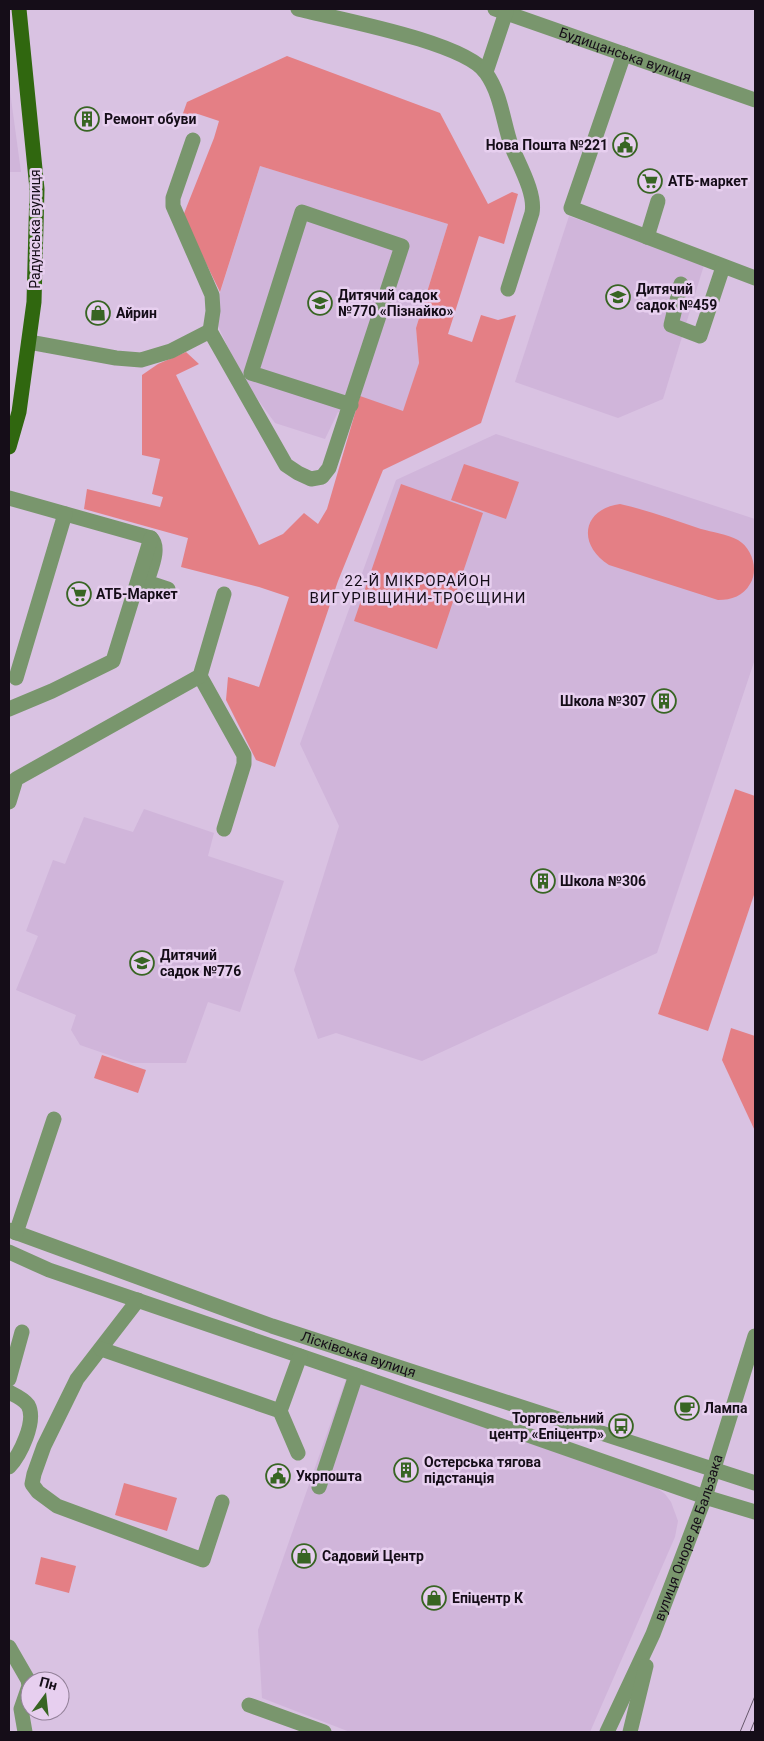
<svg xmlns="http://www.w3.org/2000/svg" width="764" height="1741" viewBox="0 0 764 1741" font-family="Roboto,sans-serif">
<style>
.built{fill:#d0b5da}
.green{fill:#e47f85}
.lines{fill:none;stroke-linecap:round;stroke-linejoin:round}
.minor{stroke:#79966d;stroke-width:15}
.major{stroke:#30670f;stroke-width:15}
.tram{stroke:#65576a;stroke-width:1}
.labels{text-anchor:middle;stroke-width:5;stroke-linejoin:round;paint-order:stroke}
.street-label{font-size:14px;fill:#150d18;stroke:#e7cfef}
.poi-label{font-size:14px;font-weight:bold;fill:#150d18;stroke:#e7cfef;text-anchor:start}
.neighbourhood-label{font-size:15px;letter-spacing:1px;fill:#150d18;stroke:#e7cfef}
</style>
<rect width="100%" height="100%" fill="#d9c2e2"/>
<g class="built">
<polygon points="9,84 21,172 9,172"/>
<polygon points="260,166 448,224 416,328 419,363 404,411 353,417 338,412 325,439 275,423 242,378 213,315"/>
<polygon points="569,216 704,265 663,399 618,418 515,382"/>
<polygon points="496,434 755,519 755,659 657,953 422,1061 336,1033 318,1039 294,970 339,826 300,744 396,480"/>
<polygon points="144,809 214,833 208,856 284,881 240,1012 208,1002 186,1063 132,1063 80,1045 71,1030 76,1015 16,990 38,936 26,931 53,860 65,864 84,817 133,832"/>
<polygon points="346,1379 656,1487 665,1494 671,1502 678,1521 675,1537 590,1732 350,1732 262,1698 258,1630"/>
</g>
<g class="green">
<polygon points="287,56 440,113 488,204 512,192 518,194 504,244 479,236 448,334 472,342 481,315 498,320 516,315 481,423 383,470 338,581 275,767 256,760 226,700 228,677 259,687 289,597 259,587 181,567 188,538 84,509 87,489 160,507 163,497 152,494 160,459 142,455 142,375 158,364 186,352 199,364 176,375 259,545 283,534 304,513 318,524 327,509 360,396 403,411 419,363 416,328 448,224 260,166 220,292 183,216 214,138 219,121 198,114 182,116 187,102"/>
<polygon points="464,464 519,482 506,519 451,500"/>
<polygon points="401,484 483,513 437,649 354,621"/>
<path d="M 620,504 C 647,510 674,520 701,529 C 712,532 727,534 738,540 C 752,548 759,570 750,584 C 743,596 732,600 718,600 L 609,565 C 577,545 582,509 620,504 Z"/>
<polygon points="735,789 755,796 755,892 708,1031 658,1014"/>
<polygon points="731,1028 755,1036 755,1131 722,1060"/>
<polygon points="102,1055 146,1070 138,1093 94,1078"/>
<polygon points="124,1483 177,1498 167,1531 115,1515"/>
<polygon points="41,1557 76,1566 69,1593 35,1584"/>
</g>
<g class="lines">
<g class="minor">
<path d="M 298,9 C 337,19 465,42 486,73 C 501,94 503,121 511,145 C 518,163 536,193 532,213 L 508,289"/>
<path id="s1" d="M 495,9 L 755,100"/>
<polyline points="624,54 571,208 755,278"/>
<polyline points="486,72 506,12"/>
<polyline points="193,140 173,198 173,206 212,295 213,311 210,331 286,465 298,473 311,479 322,477 329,468 402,246 302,212 251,373 351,405"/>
<polyline points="647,237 658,201"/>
<polyline points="681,284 671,325 700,336 723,267"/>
<polyline points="29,342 116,358 141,360 171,351 210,331"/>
<path d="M 9,498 L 151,538 C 161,548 150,570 147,582 L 168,589"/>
<polyline points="200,676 244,755 244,764 224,829"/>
<polyline points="16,678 65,514"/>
<polyline points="9,709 52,691 113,661 151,538"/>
<polyline points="9,802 16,779 200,676 224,594"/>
<path id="s2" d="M 9,1230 L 272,1326 L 755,1483"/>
<polyline points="16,1233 54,1119"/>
<polyline points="9,1252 49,1270 356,1375 705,1497 755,1512"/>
<polyline points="138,1300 77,1379 44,1446 34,1474 32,1484 38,1492 57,1506 203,1560 222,1502"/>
<polyline points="101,1349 280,1411 298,1453"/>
<polyline points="9,1379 22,1332"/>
<path d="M 9,1392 C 15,1395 24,1399 28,1405 C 37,1421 20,1455 9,1467"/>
<polyline points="280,1411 300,1356"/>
<polyline points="319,1487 356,1375"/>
<polyline points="9,1647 28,1680 29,1686 21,1709 25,1732"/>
<polyline points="249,1705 324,1732"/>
<path id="s3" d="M 607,1732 L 653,1634 L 705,1497 L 755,1336"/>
<polyline points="630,1732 646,1666"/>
</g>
<polyline class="major" points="9,447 19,412 34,302 37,189 19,9"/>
<g class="tram">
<polyline points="740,1732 755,1696"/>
<polyline points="750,1732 755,1720"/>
</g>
</g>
<defs>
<g id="building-ring" transform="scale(1.25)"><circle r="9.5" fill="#e7cfef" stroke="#386523" stroke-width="1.5"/><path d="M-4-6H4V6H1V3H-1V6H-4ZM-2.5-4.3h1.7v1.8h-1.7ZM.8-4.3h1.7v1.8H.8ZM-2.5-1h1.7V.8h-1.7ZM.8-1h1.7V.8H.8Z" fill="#386523"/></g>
<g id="civic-ring" transform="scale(1.25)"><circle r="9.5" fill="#e7cfef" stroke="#386523" stroke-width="1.5"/><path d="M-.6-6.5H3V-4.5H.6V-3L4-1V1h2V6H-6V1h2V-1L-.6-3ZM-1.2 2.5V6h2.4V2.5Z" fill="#386523"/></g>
<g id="supermarket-ring" transform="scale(1.25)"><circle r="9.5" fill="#e7cfef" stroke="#386523" stroke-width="1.5"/><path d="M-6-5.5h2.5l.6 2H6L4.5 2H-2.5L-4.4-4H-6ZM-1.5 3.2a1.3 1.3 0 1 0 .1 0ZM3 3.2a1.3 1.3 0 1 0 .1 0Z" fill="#386523"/></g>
<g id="school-ring" transform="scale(1.25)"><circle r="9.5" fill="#e7cfef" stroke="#386523" stroke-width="1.5"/><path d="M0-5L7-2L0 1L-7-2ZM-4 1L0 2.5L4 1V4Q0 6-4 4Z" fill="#386523"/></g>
<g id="shop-ring" transform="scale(1.25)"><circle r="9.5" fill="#e7cfef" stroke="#386523" stroke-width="1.5"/><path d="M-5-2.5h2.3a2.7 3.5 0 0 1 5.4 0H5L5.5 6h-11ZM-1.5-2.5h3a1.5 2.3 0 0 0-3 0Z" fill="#386523"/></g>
<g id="cafe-ring" transform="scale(1.25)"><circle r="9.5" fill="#e7cfef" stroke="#386523" stroke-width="1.5"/><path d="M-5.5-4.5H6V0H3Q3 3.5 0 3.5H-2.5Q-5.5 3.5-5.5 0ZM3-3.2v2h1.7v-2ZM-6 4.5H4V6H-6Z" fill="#386523"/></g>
<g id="bus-ring" transform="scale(1.25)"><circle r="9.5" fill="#e7cfef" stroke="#386523" stroke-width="1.5"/><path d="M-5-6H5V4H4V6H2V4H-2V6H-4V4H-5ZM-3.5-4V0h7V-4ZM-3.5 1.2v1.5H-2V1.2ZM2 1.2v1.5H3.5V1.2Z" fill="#386523"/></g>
</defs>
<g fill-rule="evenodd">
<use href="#building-ring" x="87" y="119"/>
<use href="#civic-ring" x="625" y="145"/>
<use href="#supermarket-ring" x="650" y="181"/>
<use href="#school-ring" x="618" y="297"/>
<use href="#school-ring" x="320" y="303"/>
<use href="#shop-ring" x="98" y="313"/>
<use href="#supermarket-ring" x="79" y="594"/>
<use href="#building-ring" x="664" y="701"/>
<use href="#building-ring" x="543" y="881"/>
<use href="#school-ring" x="142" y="963"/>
<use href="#cafe-ring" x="687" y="1408"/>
<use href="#bus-ring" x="621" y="1426"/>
<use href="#building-ring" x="406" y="1470"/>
<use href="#civic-ring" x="278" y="1476"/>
<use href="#shop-ring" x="304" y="1556"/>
<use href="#shop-ring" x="434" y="1598"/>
</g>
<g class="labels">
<g class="street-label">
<text dy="5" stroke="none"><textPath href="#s1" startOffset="138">Будищанська вулиця</textPath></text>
<text transform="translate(35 229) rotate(-90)" y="5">Радунська вулиця</text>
<text dy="5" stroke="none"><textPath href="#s2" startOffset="371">Лісківська вулиця</textPath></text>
<text dy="5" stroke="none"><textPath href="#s3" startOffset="211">вулиця Оноре де Бальзака</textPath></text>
</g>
<g class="poi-label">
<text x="104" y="124">Ремонт обуви</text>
<text x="608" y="150" text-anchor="end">Нова Пошта №221</text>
<text x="668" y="186">АТБ-маркет</text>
<text x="636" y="294">Дитячий<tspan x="636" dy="16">садок №459</tspan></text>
<text x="338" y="300">Дитячий садок<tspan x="338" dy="16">№770 «Пізнайко»</tspan></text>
<text x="116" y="318">Айрин</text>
<text x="96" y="599">АТБ-Маркет</text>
<text x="646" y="706" text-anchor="end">Школа №307</text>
<text x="560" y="886">Школа №306</text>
<text x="160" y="960">Дитячий<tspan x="160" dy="16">садок №776</tspan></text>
<text x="704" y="1413">Лампа</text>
<text x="604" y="1423" text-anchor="end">Торговельний<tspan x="604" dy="16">центр «Епіцентр»</tspan></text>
<text x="424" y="1467">Остерська тягова<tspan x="424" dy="16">пiдстанцiя</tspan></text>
<text x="296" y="1481">Укрпошта</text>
<text x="322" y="1561">Садовий Центр</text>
<text x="452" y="1603">Епіцентр К</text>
</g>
<g class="neighbourhood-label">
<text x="418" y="586">22-Й МІКРОРАЙОН<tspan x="418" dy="17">ВИГУРІВЩИНИ-ТРОЄЩИНИ</tspan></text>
</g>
</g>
<rect width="764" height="1741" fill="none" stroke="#150d18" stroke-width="20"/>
<g transform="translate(45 1696) rotate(15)"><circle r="24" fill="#e7cfef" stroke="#938199"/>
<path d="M0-4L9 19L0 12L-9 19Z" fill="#386523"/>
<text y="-8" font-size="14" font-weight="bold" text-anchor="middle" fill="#150d18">Пн</text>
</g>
</svg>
